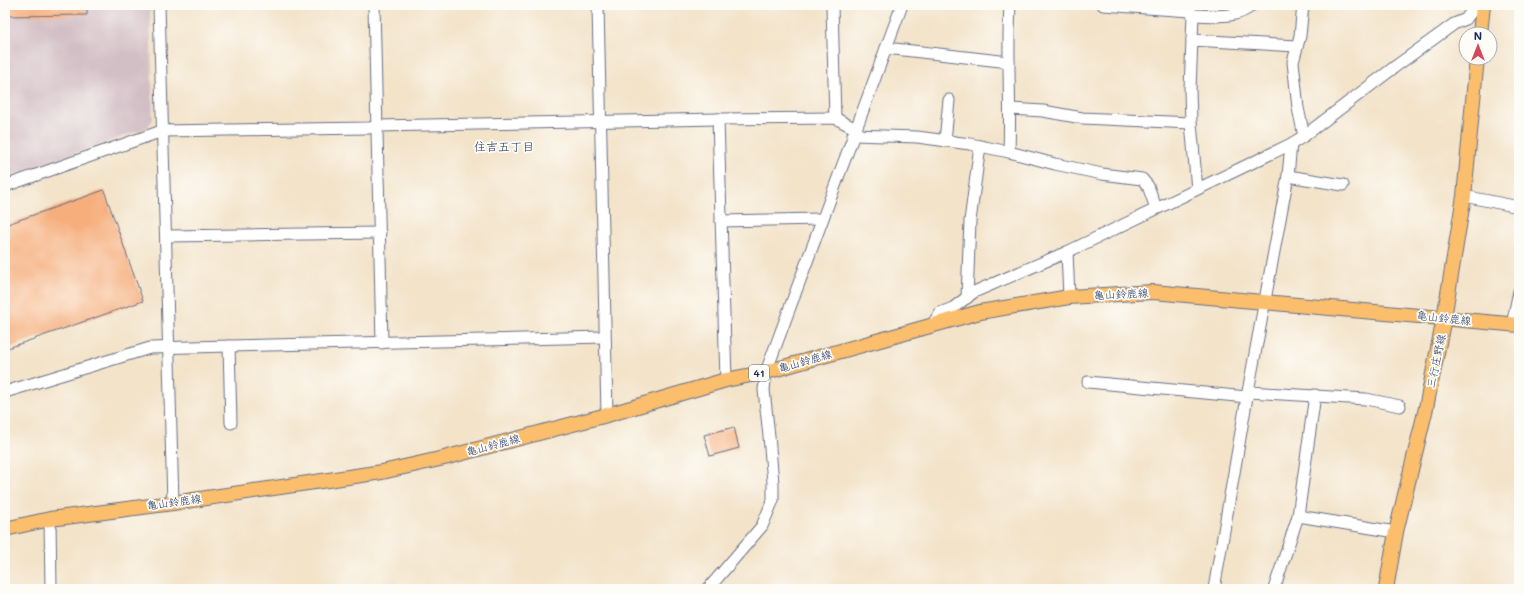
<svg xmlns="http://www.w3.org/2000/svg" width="1524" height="594" viewBox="0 0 1524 594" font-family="Mali,'Klee One',sans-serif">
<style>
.industrial{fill:#d2bec5}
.building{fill:#f6ae7d}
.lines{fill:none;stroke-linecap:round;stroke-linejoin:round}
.minor-casing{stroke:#676e83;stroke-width:13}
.major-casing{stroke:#676e83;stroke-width:16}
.minor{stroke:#fff;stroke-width:11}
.major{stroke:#fabe6d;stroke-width:14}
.labels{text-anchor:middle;stroke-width:3.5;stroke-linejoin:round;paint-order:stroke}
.shield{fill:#fdfcf7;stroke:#5f6c8c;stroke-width:1}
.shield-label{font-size:10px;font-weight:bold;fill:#1b2f5e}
.street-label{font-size:11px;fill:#1b2f5e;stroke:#fdfcf7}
.neighbourhood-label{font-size:12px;fill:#1b2f5e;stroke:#fdfcf7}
</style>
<rect width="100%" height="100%" fill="#fdfcf7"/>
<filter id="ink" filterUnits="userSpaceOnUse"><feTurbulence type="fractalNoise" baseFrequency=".025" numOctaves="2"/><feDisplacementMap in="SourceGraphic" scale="8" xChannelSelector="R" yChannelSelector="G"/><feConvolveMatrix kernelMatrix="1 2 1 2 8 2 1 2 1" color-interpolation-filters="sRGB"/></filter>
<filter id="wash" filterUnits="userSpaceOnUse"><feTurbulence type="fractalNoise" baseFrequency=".012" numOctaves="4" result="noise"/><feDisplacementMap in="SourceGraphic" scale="16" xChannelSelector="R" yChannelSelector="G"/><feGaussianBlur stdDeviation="0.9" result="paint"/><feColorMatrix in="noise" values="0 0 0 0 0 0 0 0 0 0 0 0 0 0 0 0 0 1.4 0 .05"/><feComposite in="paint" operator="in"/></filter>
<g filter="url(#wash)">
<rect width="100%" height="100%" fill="#f3e3c9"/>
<polygon class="industrial" points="5,5 150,5 153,119 147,128 5,178"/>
<g id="blocks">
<g class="building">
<polygon points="5,5 87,5 87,15 5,16"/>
<polygon points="104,190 143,301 5,349 5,225"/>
<polygon points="734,427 739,448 710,456 704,435"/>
</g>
</g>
</g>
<g filter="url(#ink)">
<use href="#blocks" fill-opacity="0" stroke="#676e83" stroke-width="1"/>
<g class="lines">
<g class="minor-casing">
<g id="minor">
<polyline points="159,5 173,503"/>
<polyline points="374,5 382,343"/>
<polyline points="598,5 607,415"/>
<polyline points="832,5 835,118"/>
<polyline points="1103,5 1190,11"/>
<polyline points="1190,5 1190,11 1193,15 1190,89 1191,123 1197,189"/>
<polyline points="1303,5 1300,36 1293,62 1298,108 1304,136"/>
<path d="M 1193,15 C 1212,15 1237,20 1252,5"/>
<polyline points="1192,40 1297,46"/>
<polyline points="886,48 1009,62"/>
<polyline points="1011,109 1043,111 1082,118 1191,123"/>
<polyline points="718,119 726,380"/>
<polyline points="853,135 917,137 970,144 1009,152 1055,164 1102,174 1142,179 1148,186 1156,208"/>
<polyline points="945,141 949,100"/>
<path d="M 1009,152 C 1011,103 1007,54 1010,5"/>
<polyline points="1288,176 1343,185"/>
<polyline points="5,186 162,131 369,128 378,126 718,119 835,118 856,129"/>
<polyline points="1464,196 1519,207"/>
<polyline points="721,221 822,219"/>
<polyline points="166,236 380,233"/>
<polyline points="1067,252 1069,297"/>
<polyline points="967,298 970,221 980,146"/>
<polyline points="932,325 940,313 953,308 974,292 1067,252 1291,144 1304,136 1396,66 1454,24 1466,19 1476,5"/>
<polyline points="1512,325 1519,291"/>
<polyline points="229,346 231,423"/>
<polyline points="1088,382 1247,397"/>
<polyline points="5,392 150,348 604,337"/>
<polyline points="1249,392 1366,399 1400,406"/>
<polyline points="1298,516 1396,532"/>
<polyline points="50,519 51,589"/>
<polyline points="708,589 762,526 773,500 773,483 769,436 764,390 766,372 902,5"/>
<polyline points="1214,589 1247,397 1288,176 1291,144"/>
<polyline points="1274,589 1298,516 1315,395"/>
</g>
</g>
<g class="major-casing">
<g id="major">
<polyline points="1480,34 1483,5"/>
<polyline points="5,529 50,519 173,503 382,472 444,458 607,415 726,380 766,372 980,312 1069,297 1153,292 1519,325"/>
<polyline points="1386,589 1396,532 1426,408 1444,318 1464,196 1477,58"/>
</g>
</g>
<use href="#minor" class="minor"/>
<use href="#major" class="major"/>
</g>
</g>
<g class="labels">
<rect class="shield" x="749" y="365" width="20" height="16" rx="3"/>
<g class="shield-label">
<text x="759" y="377">41</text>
</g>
<g class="street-label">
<text transform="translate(1121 294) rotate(-3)" y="4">亀山鈴鹿線</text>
<text transform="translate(1444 318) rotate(6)" y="4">亀山鈴鹿線</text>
<text transform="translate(805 361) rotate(-16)" y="4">亀山鈴鹿線</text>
<text transform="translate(1436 361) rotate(-78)" y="4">三行庄野線</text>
<text transform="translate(493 445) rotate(-15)" y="4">亀山鈴鹿線</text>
<text transform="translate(174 502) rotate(-8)" y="4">亀山鈴鹿線</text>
</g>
<g class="neighbourhood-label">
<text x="504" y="151">住吉五丁目</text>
</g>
</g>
<rect width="1524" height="594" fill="none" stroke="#fdfcf7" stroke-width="20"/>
<g transform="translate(1478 46)"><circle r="19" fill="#fdfcf7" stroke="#a3aaba"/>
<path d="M0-3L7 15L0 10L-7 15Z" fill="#d1495b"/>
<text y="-6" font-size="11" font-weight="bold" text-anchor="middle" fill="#1b2f5e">N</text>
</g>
</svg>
